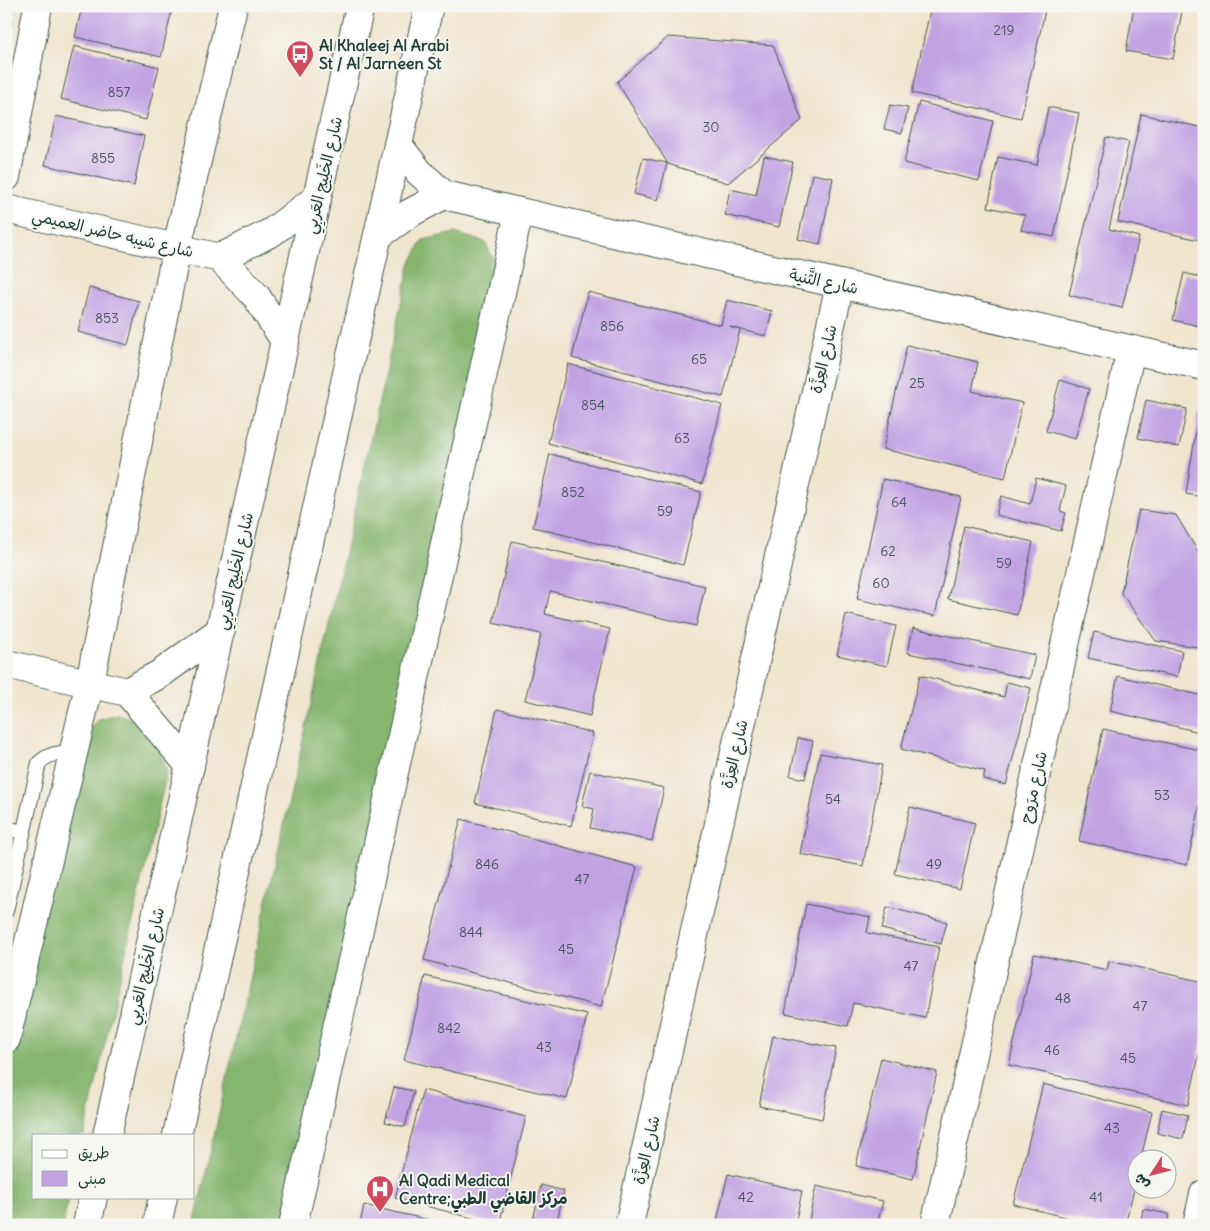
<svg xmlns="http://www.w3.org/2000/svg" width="1210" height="1231" viewBox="0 0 1210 1231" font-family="Delius,'Playpen Sans Arabic',sans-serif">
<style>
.forest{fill:#86b56e;stroke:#527951}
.building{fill:#c2a2e3}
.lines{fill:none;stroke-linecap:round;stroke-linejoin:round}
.service-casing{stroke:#3e564b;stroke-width:16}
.minor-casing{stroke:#3e564b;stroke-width:30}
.trunk-casing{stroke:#3e564b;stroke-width:30}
.service{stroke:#fff;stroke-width:14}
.minor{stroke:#fff;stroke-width:28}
.trunk{stroke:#fff;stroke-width:28}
.labels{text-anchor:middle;stroke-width:4;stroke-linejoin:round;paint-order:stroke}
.number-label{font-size:14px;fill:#485660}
.poi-label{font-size:16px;font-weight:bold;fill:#1f3d34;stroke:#f6f6f2;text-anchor:start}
.street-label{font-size:16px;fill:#1f3d34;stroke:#f6f6f2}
</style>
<rect width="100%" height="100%" fill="#f6f6f2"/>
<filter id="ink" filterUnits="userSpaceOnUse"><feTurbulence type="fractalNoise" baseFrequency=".02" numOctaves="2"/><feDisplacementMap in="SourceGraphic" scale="10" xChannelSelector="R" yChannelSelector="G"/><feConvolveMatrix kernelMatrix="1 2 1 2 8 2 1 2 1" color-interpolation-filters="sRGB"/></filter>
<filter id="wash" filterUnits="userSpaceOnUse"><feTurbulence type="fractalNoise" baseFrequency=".0096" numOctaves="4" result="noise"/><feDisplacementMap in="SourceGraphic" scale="20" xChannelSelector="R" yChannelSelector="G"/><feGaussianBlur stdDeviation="1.12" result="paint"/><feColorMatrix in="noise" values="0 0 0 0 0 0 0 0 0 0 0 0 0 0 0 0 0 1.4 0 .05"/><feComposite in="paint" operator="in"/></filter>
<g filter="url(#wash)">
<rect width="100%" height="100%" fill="#f0e5cd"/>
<g class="forest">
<polygon points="455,233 485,242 500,271 290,1225 194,1225 410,264 423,240"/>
<polygon points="117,714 142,722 158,746 167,772 84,1135 34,1135 34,1197 69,1197 63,1225 6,1225 6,1068 82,739 98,719"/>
</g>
<g id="blocks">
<g class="building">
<polygon points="82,6 173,6 161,57 75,37"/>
<polygon points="931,6 1046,6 1021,118 912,93"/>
<polygon points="1134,6 1183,6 1173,59 1126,51"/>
<polygon points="6,21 12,22 7,46 6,46"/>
<polygon points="668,37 773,45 802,120 728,183 668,164 617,82"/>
<polygon points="74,46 159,67 146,120 61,99"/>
<polygon points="919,102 993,121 979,181 904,163"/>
<polygon points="890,105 908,108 902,133 884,129"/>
<polygon points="1048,107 1079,113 1054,237 1021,230 1025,215 988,207 998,157 1037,165"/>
<polygon points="1141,114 1204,128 1204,241 1118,222"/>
<polygon points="56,116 144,136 134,186 45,165"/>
<polygon points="1106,137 1129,142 1109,229 1139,237 1122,308 1069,295"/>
<polygon points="764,156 793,162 779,227 725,215 730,189 756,195"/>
<polygon points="643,158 667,163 658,200 634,194"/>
<polygon points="812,174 833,178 820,244 798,239"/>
<polygon points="1184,273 1204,278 1204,327 1173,320"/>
<polygon points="89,288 139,301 128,345 78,332"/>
<polygon points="588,292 721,325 727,300 772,311 766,336 730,327 740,330 723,397 572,358"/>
<polygon points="907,345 978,362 972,391 1022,403 1005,478 883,449"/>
<polygon points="568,364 722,405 702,484 548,443"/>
<polygon points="1060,380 1089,389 1075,439 1046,431"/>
<polygon points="1146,400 1187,409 1179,447 1138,438"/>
<polygon points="1199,411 1204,412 1204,497 1186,494"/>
<polygon points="550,454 701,492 683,565 533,527"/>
<polygon points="1036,478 1066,486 1060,511 1066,513 1061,531 996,515 1001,496 1030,504"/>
<polygon points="883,479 961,497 935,616 857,599"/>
<polygon points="1139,510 1176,515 1204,562 1204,648 1156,641 1121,593"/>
<polygon points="964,526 1033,542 1017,615 948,599"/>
<polygon points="512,541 705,586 696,626 550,591 545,614 610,629 590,716 525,700 541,634 493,623"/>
<polygon points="846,614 896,626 887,666 837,655"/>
<polygon points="913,628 1035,655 1030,679 908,653"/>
<polygon points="1094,632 1182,651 1177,677 1088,658"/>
<polygon points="920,675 1004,697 1007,682 1031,688 1006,785 983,779 985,771 901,749"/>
<polygon points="1118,676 1204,696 1204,733 1110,711"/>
<polygon points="497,709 593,733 571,826 475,803"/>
<polygon points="1103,729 1204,751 1204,787 1187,865 1079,841"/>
<polygon points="798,738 813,741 805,779 790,776"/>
<polygon points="820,753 882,765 863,866 800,854"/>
<polygon points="590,771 664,788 652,841 590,828 594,809 582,806"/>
<polygon points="910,807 975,823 960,889 895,874"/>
<polygon points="461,819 637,867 601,1007 424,960"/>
<polygon points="806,904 870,917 867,933 939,947 925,1018 853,1003 848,1026 785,1013"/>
<polygon points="887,907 947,922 941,944 882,929"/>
<polygon points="1034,954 1107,970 1109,961 1204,982 1204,1032 1188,1105 1009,1065"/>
<polygon points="425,976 587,1015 567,1099 404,1060"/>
<polygon points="773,1036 836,1048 822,1119 759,1106"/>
<polygon points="881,1058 937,1072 913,1179 856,1166"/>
<polygon points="1043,1084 1152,1112 1141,1158 1138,1158 1138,1173 1125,1225 1097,1225 1013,1204"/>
<polygon points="394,1087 414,1091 405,1127 385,1122"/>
<polygon points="423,1090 526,1117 499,1225 395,1198"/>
<polygon points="1162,1109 1188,1115 1183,1139 1157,1133"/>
<polygon points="728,1174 802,1191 795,1225 716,1225"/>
<polygon points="541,1185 564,1191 556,1225 532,1225"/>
<polygon points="816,1186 883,1201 877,1225 808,1225"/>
<polygon points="364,1205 433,1221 433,1225 360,1225"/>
<polygon points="1143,1209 1169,1214 1167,1225 1140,1225"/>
</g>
</g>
</g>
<g filter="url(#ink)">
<use href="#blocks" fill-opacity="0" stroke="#3e564b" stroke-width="1"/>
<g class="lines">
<g class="service-casing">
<g id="service">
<polyline points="6,828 23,832"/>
<path d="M 6,911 L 39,763 C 49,753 59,753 73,752"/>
</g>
</g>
<g class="minor-casing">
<g id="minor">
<polyline points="398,145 419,172 444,195 1204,366"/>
<polyline points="6,177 38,6"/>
<polyline points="6,209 220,258 256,296 285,341"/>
<polyline points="379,235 410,213 444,195"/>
<polyline points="220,258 272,232 317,198"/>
<polyline points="6,664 127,692 190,766"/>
<polyline points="127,692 160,674 221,630"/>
<polyline points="6,1039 90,682 177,247 233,6"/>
<polyline points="293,1225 519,212"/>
<polyline points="629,1225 840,284"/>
<polyline points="935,1225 1131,350"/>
<polyline points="1197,1225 1204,1194"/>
</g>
</g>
<g class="trunk-casing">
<g id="trunk">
<polyline points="107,1135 360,6"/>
<polyline points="177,1135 429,6"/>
<polyline points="87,1225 93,1197"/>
<polyline points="157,1225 163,1197"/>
</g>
</g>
<use href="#service" class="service"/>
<use href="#minor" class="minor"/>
<use href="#trunk" class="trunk"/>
</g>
</g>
<defs>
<g id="bus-pin" transform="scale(1.4375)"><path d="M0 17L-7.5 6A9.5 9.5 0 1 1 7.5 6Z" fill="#d1495b" stroke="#f6f6f2"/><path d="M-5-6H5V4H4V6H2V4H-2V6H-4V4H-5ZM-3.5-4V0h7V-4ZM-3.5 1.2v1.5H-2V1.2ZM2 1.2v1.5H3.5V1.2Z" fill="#fff"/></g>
<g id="hospital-pin" transform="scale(1.4375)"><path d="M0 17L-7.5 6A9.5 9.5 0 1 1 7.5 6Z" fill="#d1495b" stroke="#f6f6f2"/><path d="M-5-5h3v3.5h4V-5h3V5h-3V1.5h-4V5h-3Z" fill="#fff"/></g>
</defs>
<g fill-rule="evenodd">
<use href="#bus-pin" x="300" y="54"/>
<use href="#hospital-pin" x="380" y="1189"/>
</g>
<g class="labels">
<g class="number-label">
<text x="1004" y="35">219</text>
<text x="119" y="97">857</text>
<text x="711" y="132">30</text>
<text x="103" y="163">855</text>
<text x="107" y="323">853</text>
<text x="612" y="331">856</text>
<text x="699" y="364">65</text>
<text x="917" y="388">25</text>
<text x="593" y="410">854</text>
<text x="682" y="443">63</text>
<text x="573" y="497">852</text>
<text x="899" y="507">64</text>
<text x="665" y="516">59</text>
<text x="888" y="556">62</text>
<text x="1004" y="568">59</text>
<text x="881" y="588">60</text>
<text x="1162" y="800">53</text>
<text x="833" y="804">54</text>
<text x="487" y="869">846</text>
<text x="934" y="869">49</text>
<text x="582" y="884">47</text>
<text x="471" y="937">844</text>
<text x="566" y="954">45</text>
<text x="911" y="971">47</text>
<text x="1063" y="1003">48</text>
<text x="1140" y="1011">47</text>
<text x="449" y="1033">842</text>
<text x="544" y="1052">43</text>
<text x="1052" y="1055">46</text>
<text x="1128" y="1063">45</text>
<text x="1112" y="1133">43</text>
<text x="746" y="1202">42</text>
<text x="1096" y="1202">41</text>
</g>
<g class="poi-label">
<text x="319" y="51">Al Khaleej Al Arabi<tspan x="319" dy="18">St / Al Jarneen St</tspan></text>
<text x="399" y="1186">Al Qadi Medical<tspan x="399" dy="18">Centre;مركز القاضي الطبي</tspan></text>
</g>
<g class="street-label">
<text transform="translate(323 175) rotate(-77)" y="6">شارع الخَلِيج العَربِي</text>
<text transform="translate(113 233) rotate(13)" y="6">شارع شيبه حاضر العميمي</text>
<text transform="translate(824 281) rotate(12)" y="6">شارع الثَّنية</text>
<text transform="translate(823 359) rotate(-77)" y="6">شارع العِزَّة</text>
<text transform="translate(234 571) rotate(-77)" y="6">شارع الخَلِيج العَربِي</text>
<text transform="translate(734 754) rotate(-77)" y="6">شارع العِزَّة</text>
<text transform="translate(1033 787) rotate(-77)" y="6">شارع مرَوح</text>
<text transform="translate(145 966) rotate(-77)" y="6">شارع الخَلِيج العَربِي</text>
<text transform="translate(646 1150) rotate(-77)" y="6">شارع العِزَّة</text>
</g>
</g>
<rect width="1210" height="1231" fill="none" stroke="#f6f6f2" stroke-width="25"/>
<rect x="32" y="1134" width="162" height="65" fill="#f6f6f2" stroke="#a0aca6"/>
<rect x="42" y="1150" width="25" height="8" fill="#ffffff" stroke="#a0aca6"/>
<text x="78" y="1158" font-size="15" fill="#1f3d34">طريق</text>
<rect x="42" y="1171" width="25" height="15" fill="#c2a2e3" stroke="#a0aca6"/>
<text x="78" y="1184" font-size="15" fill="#1f3d34">مبنى</text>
<g transform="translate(1152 1174) rotate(234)"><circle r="24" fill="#f6f6f2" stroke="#a0aca6"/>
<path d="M0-4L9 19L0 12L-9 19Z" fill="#d1495b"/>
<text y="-8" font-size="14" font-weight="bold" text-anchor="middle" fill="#1f3d34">ش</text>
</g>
</svg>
